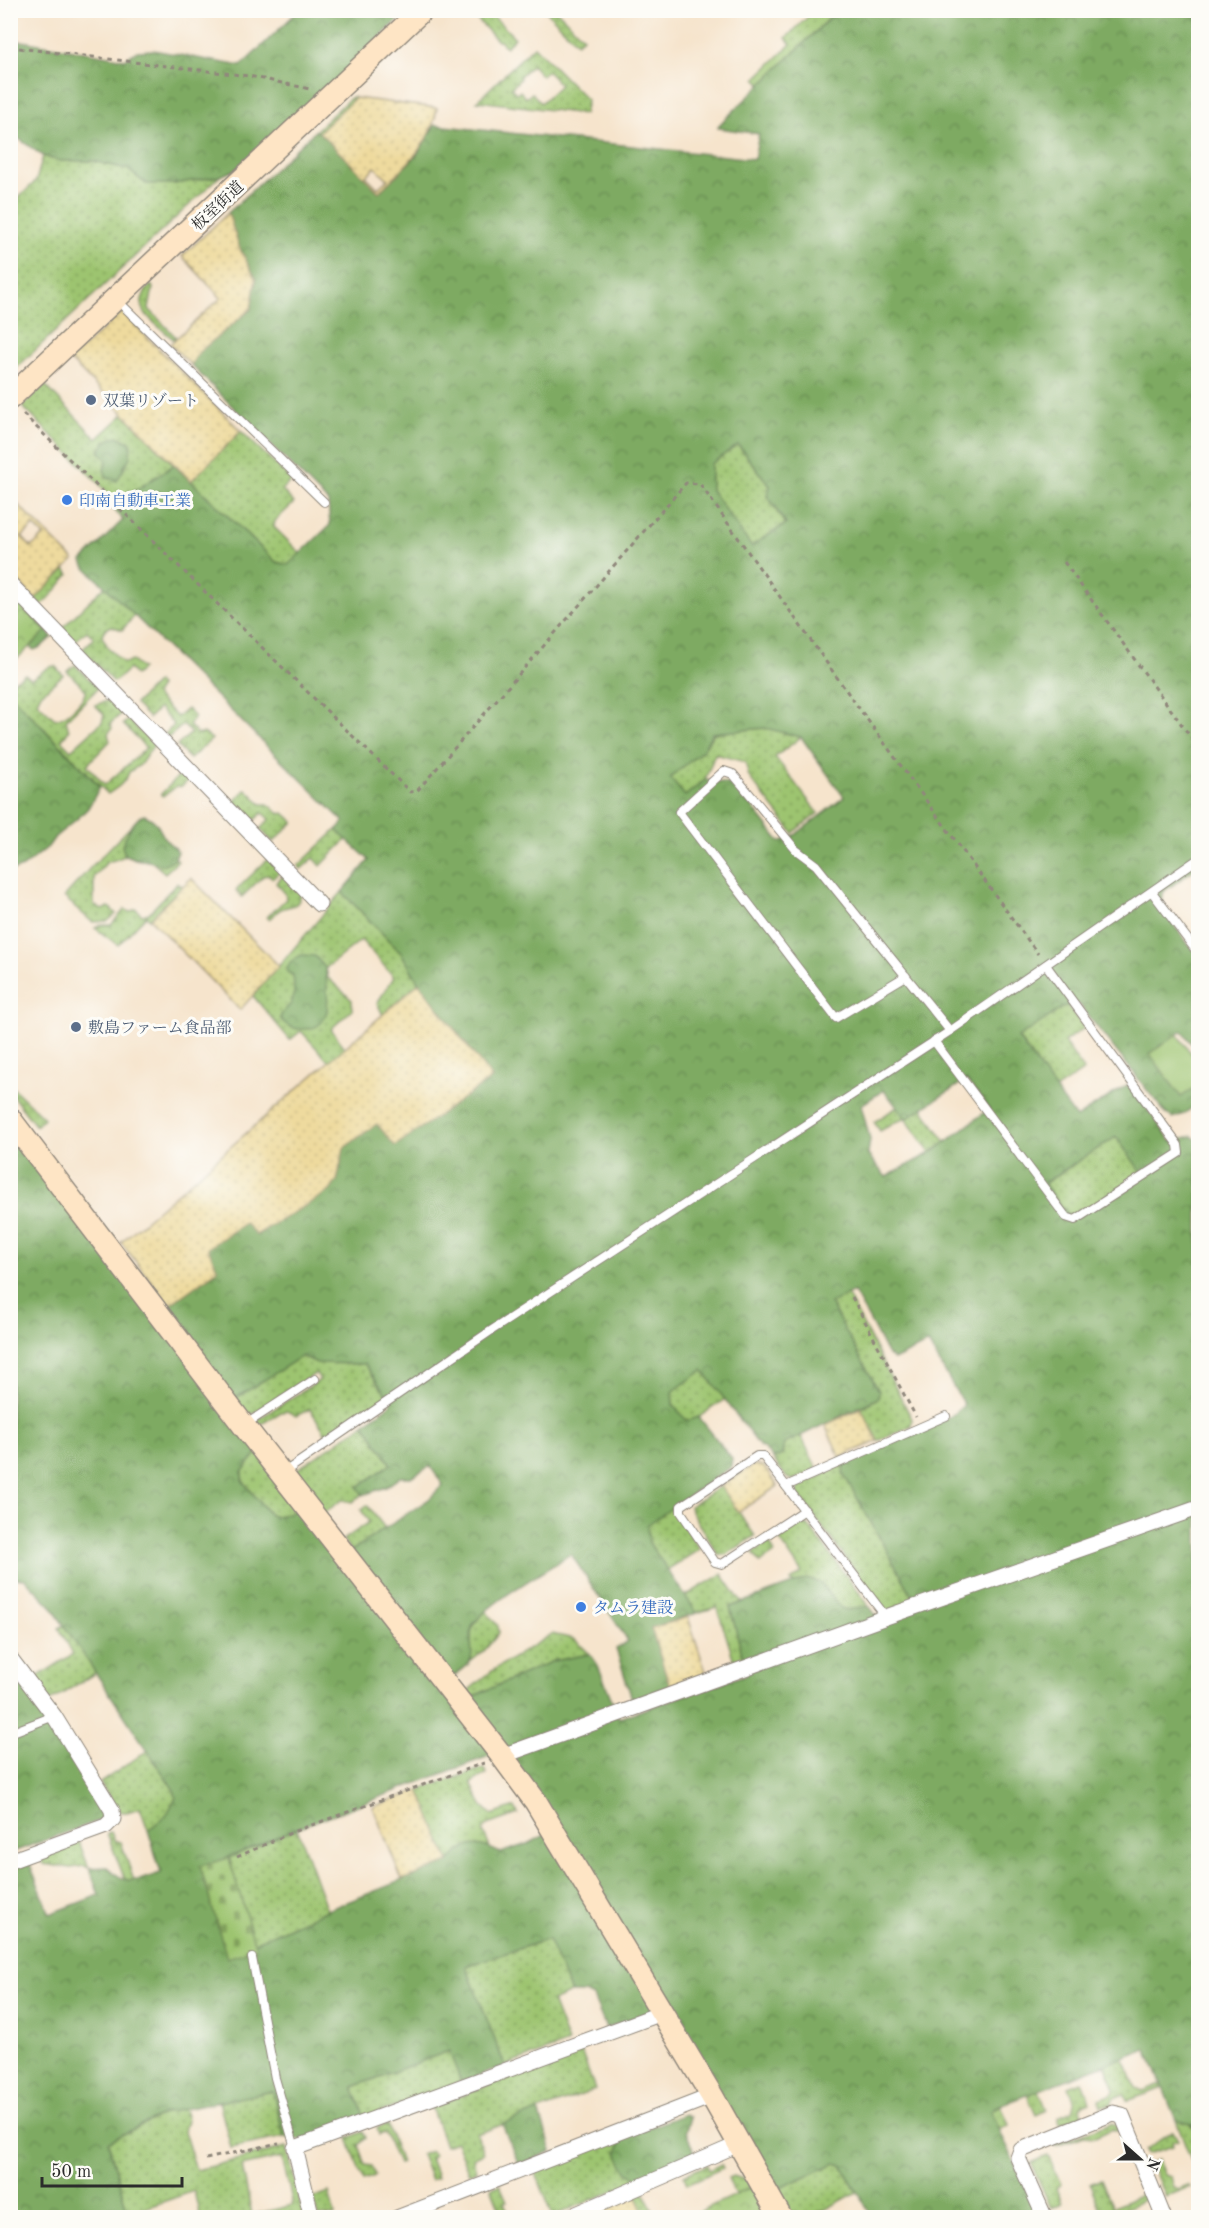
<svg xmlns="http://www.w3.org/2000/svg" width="1209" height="2228" viewBox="0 0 1209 2228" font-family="'Old Standard TT','Noto Serif JP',serif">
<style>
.grass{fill:url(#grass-dots);stroke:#64784d;stroke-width:1.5;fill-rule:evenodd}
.forest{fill:url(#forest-crowns);stroke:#546a46;stroke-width:1.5;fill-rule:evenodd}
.sand{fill:url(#sand-dots);stroke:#8c8264;stroke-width:1.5;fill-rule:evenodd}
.cemetery{fill:url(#cemetery-stones);stroke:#64784d;stroke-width:1.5}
.park{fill:url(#park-crowns);stroke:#64784d;stroke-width:1.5}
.pitch{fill:#9dc46f;stroke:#64784d;stroke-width:1.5}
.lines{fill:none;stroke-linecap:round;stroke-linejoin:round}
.lane-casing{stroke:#90887c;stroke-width:10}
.street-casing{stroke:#90887c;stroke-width:17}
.secondary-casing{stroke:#90887c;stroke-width:25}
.path{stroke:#90887c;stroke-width:3;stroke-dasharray:4.5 4.5;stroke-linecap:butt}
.lane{stroke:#fff;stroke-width:8}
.street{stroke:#fff;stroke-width:15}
.secondary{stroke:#fee5c5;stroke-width:22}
.service-dot{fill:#5c6f8a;stroke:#fdfcf7;stroke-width:2}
.shop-dot{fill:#3f7fe0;stroke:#fdfcf7;stroke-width:2}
.labels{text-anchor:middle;stroke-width:6;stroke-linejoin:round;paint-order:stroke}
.street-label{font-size:16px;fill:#2b2b2b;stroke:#fdfcf7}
.service-label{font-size:16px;fill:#4e5e75;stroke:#fdfcf7;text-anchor:start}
.shop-label{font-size:16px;fill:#366cbe;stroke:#fdfcf7;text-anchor:start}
</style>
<defs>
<pattern id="grass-dots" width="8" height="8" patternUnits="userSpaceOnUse" patternTransform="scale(1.5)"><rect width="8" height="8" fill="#9dc46f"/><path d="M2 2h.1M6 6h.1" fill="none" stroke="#809f5b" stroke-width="1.8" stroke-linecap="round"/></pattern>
<pattern id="forest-crowns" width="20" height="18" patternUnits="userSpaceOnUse" patternTransform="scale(1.5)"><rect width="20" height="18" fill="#7eaa62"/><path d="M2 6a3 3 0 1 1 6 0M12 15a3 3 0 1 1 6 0" fill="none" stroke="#678b51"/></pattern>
<pattern id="sand-dots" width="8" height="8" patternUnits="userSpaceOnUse" patternTransform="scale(1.5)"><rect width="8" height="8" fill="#eeda9e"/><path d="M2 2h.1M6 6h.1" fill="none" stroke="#cb8" stroke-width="1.8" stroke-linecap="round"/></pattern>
<pattern id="cemetery-stones" width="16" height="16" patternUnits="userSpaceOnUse" patternTransform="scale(1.5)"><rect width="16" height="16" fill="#9dc46f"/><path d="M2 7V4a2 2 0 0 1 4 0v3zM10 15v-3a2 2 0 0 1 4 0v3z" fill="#809f5b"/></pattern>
<pattern id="park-crowns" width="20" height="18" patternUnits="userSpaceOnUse" patternTransform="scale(1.5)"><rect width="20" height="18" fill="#9dc46f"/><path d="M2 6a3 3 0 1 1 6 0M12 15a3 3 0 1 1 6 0" fill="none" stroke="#809f5b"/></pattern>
</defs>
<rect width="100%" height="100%" fill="#fdfcf7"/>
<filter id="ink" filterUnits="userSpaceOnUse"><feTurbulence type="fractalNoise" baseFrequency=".0167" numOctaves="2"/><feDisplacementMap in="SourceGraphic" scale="12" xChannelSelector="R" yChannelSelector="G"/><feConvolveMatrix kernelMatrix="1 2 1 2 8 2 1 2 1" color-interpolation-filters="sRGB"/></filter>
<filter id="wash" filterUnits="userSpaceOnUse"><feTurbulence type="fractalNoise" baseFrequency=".008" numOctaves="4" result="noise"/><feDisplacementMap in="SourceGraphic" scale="24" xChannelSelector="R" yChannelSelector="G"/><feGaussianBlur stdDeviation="1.35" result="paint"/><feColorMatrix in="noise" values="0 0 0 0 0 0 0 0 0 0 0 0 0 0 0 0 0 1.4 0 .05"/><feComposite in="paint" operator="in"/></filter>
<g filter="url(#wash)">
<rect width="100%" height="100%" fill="#f6e4cc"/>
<g class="grass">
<polygon points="469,11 488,11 515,38 506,47 500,41 498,41"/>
<polygon points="546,11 557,11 583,37 577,43"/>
<polygon points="814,11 837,11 762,84 756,78 791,44 786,38"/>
<path d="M 534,46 L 587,100 L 584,114 L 477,101 ZM 532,65 L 542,76 L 547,71 L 560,85 L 541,103 L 532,93 L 526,98 L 520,91 L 517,94 L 511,88 L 520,79 L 519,77 Z"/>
<polygon points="351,97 355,98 319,132 315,131"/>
<polygon points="43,156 60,161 93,161 127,169 146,184 174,184 220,176 11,373 11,205 36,181"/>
<path d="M 151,285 L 153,288 L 149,309 L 176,337 L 173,339 C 155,322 127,309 151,285 Z"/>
<polygon points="45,385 97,439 124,414 174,465 133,492 112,497 22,406"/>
<polygon points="241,431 292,480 282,490 294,503 275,521 274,527 301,554 288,565 276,562 191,481"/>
<polygon points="738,445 770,486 767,496 786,524 751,547 711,490 711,464"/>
<path d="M 65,569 L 69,575 C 59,585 53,597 41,605 L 35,599 Z"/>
<polygon points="105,586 135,615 122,630 112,626 105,629 102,636 109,649 124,663 132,661 142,669 135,675 129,669 114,682 82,650 94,638 87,631 74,642 61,629"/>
<path d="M 75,665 L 98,688 L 66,720 L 69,731 L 61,740 L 71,750 L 102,722 L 104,714 L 95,705 L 109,700 L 122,713 L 110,724 L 112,728 L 108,734 L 110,741 L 87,765 L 105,785 L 146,748 L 123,724 L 128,720 L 154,745 L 140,765 L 129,772 C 126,782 117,788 108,794 L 11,695 L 11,683 L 25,674 L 31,679 L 49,667 L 55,666 L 63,675 L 40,695 L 37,702 L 55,719 C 67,717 83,702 86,690 L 67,671 Z"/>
<polygon points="157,682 160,686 155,695 177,717 187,709 195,717 189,725 198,735 204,733 212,739 190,759 177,746 191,733 183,725 168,738 165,734 174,725 159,708 149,718 135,704"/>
<polygon points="765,728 801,737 775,757 818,813 793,833 749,777 745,762 715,754 705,780 685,796 669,778 703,750 714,733"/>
<polygon points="181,774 188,781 181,787 176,787 163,796 161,794"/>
<polygon points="246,789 261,804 268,804 280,814 284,813 294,822 273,842 260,829 270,819 263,813 253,821 233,802"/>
<polygon points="136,821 178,861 165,873 151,861 134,859 126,855 118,859 107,862 94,877 94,905 102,910 109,907 116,914 108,921 92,922 64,897 91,867"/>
<polygon points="336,830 347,839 321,866 314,858 301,869 298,866"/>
<polygon points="269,858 281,871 273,878 269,875 263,876 242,897 236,890"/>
<path d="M 285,874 L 302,892 C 297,909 294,904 281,909 C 277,911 273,916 269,919 L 267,917 L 286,899 L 285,893 L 276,883 Z"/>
<polygon points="177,883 182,886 150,919 146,916 118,945 95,928 100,925 111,925 125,909 129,912 136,909 142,915 149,913"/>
<polygon points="342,892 402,954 419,983 383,1015 377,1003 394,977 361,940 326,968 328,978 352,1000 352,1010 331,1029 345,1048 329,1062 301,1031 290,1040 253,996"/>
<polygon points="1067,1005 1084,1028 1064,1042 1084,1070 1055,1090 1018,1037"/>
<polygon points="11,1086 44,1118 36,1126 11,1094"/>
<polygon points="897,1107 906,1119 924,1107 924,1111 946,1142 930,1153 906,1119 898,1121 880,1131 874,1122"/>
<polygon points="1116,1136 1143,1173 1075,1217 1067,1214 1044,1184"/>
<polygon points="847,1294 912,1419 911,1426 878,1441 861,1408 878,1398 830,1302"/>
<polygon points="302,1356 317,1363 365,1364 388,1397 328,1437 310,1409 296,1416 287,1411 281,1412 255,1428 252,1423 320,1380 316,1373 247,1417 233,1399"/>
<polygon points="703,1370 725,1399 699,1417 687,1422 673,1405 672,1392"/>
<polygon points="364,1424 391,1464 358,1487 363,1495 352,1502 342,1500 321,1515 295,1479 295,1471"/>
<polygon points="801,1436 817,1469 794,1480 787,1478 773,1459 782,1455 784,1444"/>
<polygon points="259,1451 303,1508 276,1517 270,1515 242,1480 242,1472"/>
<polygon points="845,1464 843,1473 916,1602 889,1611 884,1609 797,1493 798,1487"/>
<polygon points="721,1486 755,1536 726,1555 718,1554 691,1512 690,1506"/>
<polygon points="367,1505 385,1528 351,1551 343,1540 369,1522 361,1510"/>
<polygon points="671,1507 700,1549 667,1570 649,1543 647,1525"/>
<path d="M 803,1522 L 808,1525 L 869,1606 C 861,1607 852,1611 844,1609 C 823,1602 833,1570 794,1584 L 791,1581 L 802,1573 L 777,1536 L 796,1524 Z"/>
<polygon points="769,1542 775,1553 760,1563 753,1553"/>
<polygon points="722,1574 742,1603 730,1607 744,1661 735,1664 717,1607 697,1613 685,1596"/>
<path d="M 486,1611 L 498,1626 L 499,1633 L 485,1650 L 470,1662 C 476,1634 461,1637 486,1611 Z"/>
<polygon points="64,1625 97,1672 49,1702 34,1679 73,1654 59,1628"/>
<polygon points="552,1634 574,1639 590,1654 553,1661 467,1699 464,1694 493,1670"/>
<polygon points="148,1750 174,1790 176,1797 167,1816 148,1830 140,1808 127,1812 120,1812 100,1783"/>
<path d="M 484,1768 L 486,1774 L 471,1783 L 482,1805 L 492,1815 L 515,1807 L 518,1814 L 487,1825 L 483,1831 L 490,1848 C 475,1843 459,1849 449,1862 L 419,1790 Z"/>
<polygon points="297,1828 327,1910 254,1943 229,1858"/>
<polygon points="111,1832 115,1842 121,1842 134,1881 125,1880 107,1833"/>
<polygon points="79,1842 89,1868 84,1866 71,1868 43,1864 41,1856"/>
<polygon points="549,1939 571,1993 552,2001 568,2043 505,2066 466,1966"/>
<polygon points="450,2050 461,2082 365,2118 353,2087"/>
<polygon points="581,2051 595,2090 477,2134 483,2153 473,2158 476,2171 469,2174 456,2142 445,2146 431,2107"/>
<polygon points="1123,2057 1136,2088 1143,2091 1161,2084 1163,2088 1127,2101 1124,2094 1114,2098 1111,2104 1101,2106 1099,2099 1112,2094 1115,2089 1105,2064"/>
<polygon points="1082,2081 1090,2102 1080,2106 1083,2115 1060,2124 1058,2117 1073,2111 1075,2103 1069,2086"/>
<polygon points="1039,2090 1047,2110 1036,2115 1027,2095"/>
<polygon points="273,2091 284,2137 231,2148 219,2101"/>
<polygon points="1001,2105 1009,2125 999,2129 991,2111"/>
<path d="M 184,2109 L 187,2120 L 184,2131 L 196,2170 L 287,2147 L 303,2217 L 200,2217 L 194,2191 L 128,2214 L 108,2142 L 165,2113 ZM 282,2157 L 293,2205 L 252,2215 L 242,2166 Z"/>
<polygon points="1176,2120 1190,2124 1198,2132 1198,2178"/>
<polygon points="1111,2123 1116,2125 1119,2130 1115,2131 1113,2129 1095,2137 1084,2136 1056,2146 1055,2144"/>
<polygon points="387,2124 401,2163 398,2164 385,2133 379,2135 377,2128"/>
<path d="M 1173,2131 L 1178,2140 L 1172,2142 L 1173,2146 L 1147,2154 L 1145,2150 C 1155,2144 1163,2137 1173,2131 Z"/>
<polygon points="363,2132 366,2138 358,2145 365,2165 372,2166 375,2176 363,2180 348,2138"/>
<polygon points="623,2137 639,2180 553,2216 535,2171"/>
<polygon points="431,2151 433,2155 430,2158 437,2177 431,2180 421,2155"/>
<polygon points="1048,2156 1061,2184 1056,2188 1062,2203 1051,2208 1031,2163"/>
<polygon points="1158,2160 1164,2175 1171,2177 1174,2187 1179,2189 1187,2185 1190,2187 1165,2197 1151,2163"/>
<polygon points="835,2163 842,2165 857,2192 812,2217 789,2218 773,2191"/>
<polygon points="721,2164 723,2168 687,2184 684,2175 707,2165 709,2170"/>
<polygon points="733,2176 748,2180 752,2187 735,2195 728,2178"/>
<path d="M 1101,2179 L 1113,2207 L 1147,2193 L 1148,2198 C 1135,2203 1113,2217 1101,2217 L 1099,2213 L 1101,2212 L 1090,2184 Z"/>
<polygon points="500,2185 507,2201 504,2202 509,2214 512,2214 514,2217 503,2217 491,2188"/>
<polygon points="329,2192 335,2215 318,2217 313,2198"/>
<polygon points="644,2192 656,2217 646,2217 636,2195"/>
</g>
<g class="forest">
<polygon points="298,11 407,11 297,119 235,170 220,176 174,184 146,184 127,169 93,161 60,161 43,156 11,133 10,39 125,59 137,51 153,50 241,66"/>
<path d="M 837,11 L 1198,11 L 1198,866 L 1162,893 L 1161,908 L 1198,957 L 1198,1052 L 1182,1031 L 1150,1054 L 1181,1097 L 1198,1085 L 1198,1103 L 1184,1114 L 1173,1118 L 1166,1114 L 1079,1004 L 1067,1005 L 1018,1038 L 1076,1118 L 1127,1085 L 1134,1091 L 1171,1141 L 1192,1136 L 1198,1141 L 1198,2132 L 1190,2124 L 1176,2120 L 1147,2049 L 995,2107 L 991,2111 L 1039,2217 L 872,2217 L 842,2165 L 835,2163 L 773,2191 L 667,2006 L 606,2028 L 593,1997 L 585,1993 L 571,1993 L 548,1939 L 466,1966 L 505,2066 L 461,2082 L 449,2051 L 353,2087 L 365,2118 L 305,2140 L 284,2137 L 273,2091 L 165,2113 L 108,2142 L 128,2214 L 124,2217 L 11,2217 L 11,1869 L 29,1862 L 50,1914 L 99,1895 L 89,1868 L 107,1867 C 129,1887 134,1881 161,1873 L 148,1830 L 166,1816 L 176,1797 L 174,1790 L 51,1606 L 25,1579 L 13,1578 L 11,1580 L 10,1134 L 151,1315 L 169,1305 L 217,1271 L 208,1248 L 245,1222 L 256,1235 L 337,1181 L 344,1148 L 378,1123 L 395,1145 L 492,1078 L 419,983 L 402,954 L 342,892 L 369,860 L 336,830 L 344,822 L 84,566 L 82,561 L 123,520 L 108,503 L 112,497 L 133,492 L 174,465 L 276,562 L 288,565 L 330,525 L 328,502 L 191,365 L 199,352 L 251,309 L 256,279 L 240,249 L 228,213 L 315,131 L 319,132 L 379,192 L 416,156 L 435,125 L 754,159 L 759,134 L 718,128 L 719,125 ZM 738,445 L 770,486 L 767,496 L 786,524 L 751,546 L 711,490 L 711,464 ZM 765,728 L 801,737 L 844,797 L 795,835 L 780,842 L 735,785 L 705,780 L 685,796 L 670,778 L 703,750 L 712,733 ZM 966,1080 L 989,1109 L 934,1151 L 886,1177 L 868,1155 L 870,1139 L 861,1105 L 884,1090 L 906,1119 ZM 1116,1137 L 1142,1173 L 1076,1217 L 1067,1214 L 1044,1183 ZM 854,1292 L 888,1355 L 894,1360 L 928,1343 L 964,1405 L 950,1417 L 845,1464 L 843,1473 L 916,1602 L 881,1622 L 869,1606 L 848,1610 L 841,1608 L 821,1583 L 806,1579 L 730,1607 L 747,1674 L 619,1718 L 598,1665 L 590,1654 L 553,1661 L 467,1699 L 451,1678 C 456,1674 465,1669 469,1663 C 477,1652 464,1636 475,1622 C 494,1599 544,1572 571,1554 L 628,1641 L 616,1649 L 633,1702 L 671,1689 L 651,1628 L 697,1613 L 649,1543 L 647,1525 L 731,1467 L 732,1459 L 699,1417 L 687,1421 L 673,1405 L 672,1392 L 703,1370 L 760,1447 L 765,1449 L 773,1459 L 782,1455 L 784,1444 L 878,1398 L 879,1391 L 830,1303 ZM 302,1356 L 317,1363 L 365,1364 L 392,1403 L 364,1424 L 391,1464 L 358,1487 L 363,1495 L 386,1487 L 400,1477 L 411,1477 L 430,1466 L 443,1485 L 429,1499 L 341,1558 L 303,1508 L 276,1517 L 270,1515 L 242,1480 L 242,1472 L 259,1451 L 225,1405 ZM 508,1749 L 545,1835 L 530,1843 L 500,1853 C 478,1841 465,1842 449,1862 L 327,1910 L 254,1943 L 231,1951 L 205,1868 L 297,1828 Z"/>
<polygon points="117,436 131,443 130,457 117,481 107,478 104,470 107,460 99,451 106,441"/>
<polygon points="30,610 52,637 41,647 34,650 24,643"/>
<polygon points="11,695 100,787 88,808 78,818 55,837 48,847 23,867 11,871"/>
<path d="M 144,815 C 161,822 157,829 167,841 C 172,846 175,846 178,852 L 174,860 L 162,865 C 150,860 138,861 125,855 L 122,846 C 126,835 133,819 144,815 Z"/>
<path d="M 302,955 L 315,956 L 326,969 C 325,988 338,1028 305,1029 C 293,1029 287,1027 280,1018 C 282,1011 284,1011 289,1006 C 296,998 294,985 293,975 L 287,972 C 288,961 293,959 302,955 Z"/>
<polygon points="10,1662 108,1804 104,1819 10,1853"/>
<polygon points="539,2111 552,2151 519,2165 502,2124"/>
<path d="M 685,2114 L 690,2117 L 686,2131 L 695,2156 L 639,2180 C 627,2174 622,2165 617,2153 L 623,2137 Z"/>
</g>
<g class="sand">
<path d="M 355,98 L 437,108 C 432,144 404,168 379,192 L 319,132 ZM 375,167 L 388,179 L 378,188 L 366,176 Z"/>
<polygon points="228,213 240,249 256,279 251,309 199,352 191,365 170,344 221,298 182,256"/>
<polygon points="122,312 241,431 191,481 70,360"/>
<path d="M 10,497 L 74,560 L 35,599 L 11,574 ZM 34,526 L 44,536 L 31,547 L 22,537 Z"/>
<polygon points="191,878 279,966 240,1010 150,919"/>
<polygon points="419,983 492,1078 395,1146 377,1124 344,1148 337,1181 330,1191 256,1235 245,1223 208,1248 218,1270 169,1305 121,1242"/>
<polygon points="861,1408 878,1441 840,1457 825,1425"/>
<polygon points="754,1465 763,1466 778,1486 738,1512 721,1486"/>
<polygon points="688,1617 707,1675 671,1689 651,1628"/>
<polygon points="419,1790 449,1862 402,1880 373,1807"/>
<polygon points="636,2195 646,2217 587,2218"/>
</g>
<polygon class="cemetery" points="229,1858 256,1949 227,1958 200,1866"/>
<g class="park">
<polygon points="10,595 46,631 18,658 11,650"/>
<polygon points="752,2187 765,2210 765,2218 696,2218 694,2214"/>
</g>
<polygon class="pitch" points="1177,1034 1198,1063 1198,1085 1181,1097 1150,1054"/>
</g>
<g filter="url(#ink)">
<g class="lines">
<g class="lane-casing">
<g id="lane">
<polyline points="117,300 324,502"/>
<polyline points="1152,892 1198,953"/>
<polyline points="906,976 836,1018 679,812 724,771 733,774 796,850 816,865 950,1031"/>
<polyline points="934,1041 1066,1217 1075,1220 1179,1153 1178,1145 1046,965"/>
<polyline points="246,1424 315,1379"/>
<polyline points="283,1473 492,1330 950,1031 1198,859"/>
<polyline points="786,1486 946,1416"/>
<polyline points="805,1510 722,1564 715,1562 681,1512 681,1506 757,1456 763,1456 886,1617"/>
<polyline points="10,1733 54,1716"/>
<polyline points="252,1958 275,2078 295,2148"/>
</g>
</g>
<g class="street-casing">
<g id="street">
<polyline points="10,584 319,904"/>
<polyline points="10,1658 54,1716 112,1810 113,1819 106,1826 10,1861"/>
<polyline points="502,1756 886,1617 1198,1508"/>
<polyline points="312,2218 295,2148 662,2013"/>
<polyline points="397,2218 712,2096"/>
<polyline points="567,2218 739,2144"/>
<polyline points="1045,2218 1018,2158 1021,2150 1113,2113 1122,2115 1164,2218"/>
</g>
</g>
<g class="secondary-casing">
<g id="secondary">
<polyline points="10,398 422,10"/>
<polyline points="10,1119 244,1426 502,1756 536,1802 712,2096 781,2218"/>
</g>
</g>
<g class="path">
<polyline points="10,47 249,76 310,89"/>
<polyline points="23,414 410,792 417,791 686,483 700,484 853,700 1038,954"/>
<polyline points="1064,562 1198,747"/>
<polyline points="852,1297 916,1417"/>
<polyline points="237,1857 295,1831 484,1763"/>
<polyline points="206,2159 279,2143"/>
</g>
<use href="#lane" class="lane"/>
<use href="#street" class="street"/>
<use href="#secondary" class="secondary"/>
</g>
</g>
<g class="service-dot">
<circle cx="91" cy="400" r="6"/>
<circle cx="76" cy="1027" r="6"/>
</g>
<g class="shop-dot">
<circle cx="67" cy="500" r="6"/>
<circle cx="581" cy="1607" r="6"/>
</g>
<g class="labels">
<g class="street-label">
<text transform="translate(217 205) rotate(-43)" y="6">板室街道</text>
</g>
<g class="service-label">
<text x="103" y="406">双葉リゾート</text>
<text x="88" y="1033">敷島ファーム食品部</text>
</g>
<g class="shop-label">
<text x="79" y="506">印南自動車工業</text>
<text x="593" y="1613">タムラ建設</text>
</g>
</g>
<rect width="1209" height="2228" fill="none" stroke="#fdfcf7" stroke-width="36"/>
<g transform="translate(1140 2159) rotate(111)" stroke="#fdfcf7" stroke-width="4.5" paint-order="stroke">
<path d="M0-4.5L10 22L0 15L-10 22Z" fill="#2b2b2b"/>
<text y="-9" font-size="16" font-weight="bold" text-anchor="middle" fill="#2b2b2b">N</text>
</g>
<path d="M42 2177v9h140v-9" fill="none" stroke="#2b2b2b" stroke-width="3"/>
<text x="51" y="2177" font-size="18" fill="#2b2b2b" stroke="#fdfcf7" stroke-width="4.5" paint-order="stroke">50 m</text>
</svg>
